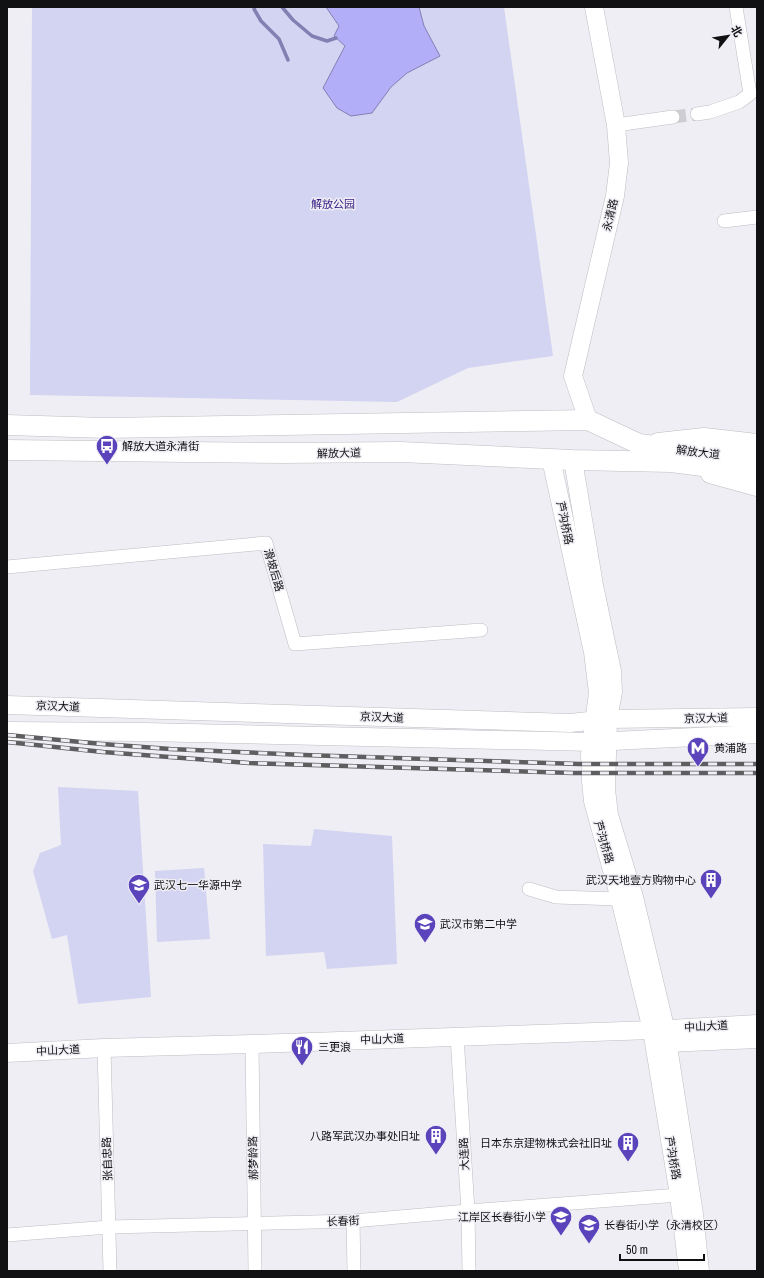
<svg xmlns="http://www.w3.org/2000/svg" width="764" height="1278" viewBox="0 0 764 1278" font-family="'Archivo Narrow','Noto Sans SC',sans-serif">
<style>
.green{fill:#d3d3f2}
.water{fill:#b2aff8;stroke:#8280b3}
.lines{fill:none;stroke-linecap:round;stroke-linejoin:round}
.stream{stroke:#8280b3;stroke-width:3.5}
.street-tunnel{stroke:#cdcdd2;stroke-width:13;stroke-dasharray:13 6;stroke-linecap:butt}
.street-casing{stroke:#bdbdc3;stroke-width:14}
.secondary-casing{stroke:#bdbdc3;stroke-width:19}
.primary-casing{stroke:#bdbdc3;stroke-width:21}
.street{stroke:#fff;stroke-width:13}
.secondary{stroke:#fff;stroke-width:18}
.primary{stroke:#fff;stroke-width:20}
.rail-casing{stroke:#5e5e61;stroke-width:4.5}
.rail{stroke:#eeeef4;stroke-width:3;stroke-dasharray:9;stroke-linecap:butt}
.labels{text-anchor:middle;stroke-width:3;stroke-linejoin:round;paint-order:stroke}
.park-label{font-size:11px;fill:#371d84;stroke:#eeeef4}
.street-label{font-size:11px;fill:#111113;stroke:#eeeef4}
.poi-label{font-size:11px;fill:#111113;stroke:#eeeef4;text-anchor:start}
</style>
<rect width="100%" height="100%" fill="#eeeef4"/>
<g class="green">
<polygon points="32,7 504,7 553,356 468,368 397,402 30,395"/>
<polygon points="58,787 138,791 151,997 78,1004 67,935 52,939 33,871 40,853 61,845"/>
<polygon points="314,829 392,836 397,964 327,969 324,952 266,956 263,844 311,846"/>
<polygon points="204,868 210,939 157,942 155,871"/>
</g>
<polygon class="water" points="326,7 419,7 424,26 440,56 407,73 391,87 372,113 351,116 337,108 323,88 345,46 334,36 339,26"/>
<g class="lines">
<g class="stream">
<polyline points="255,7 254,9 261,21 279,39 288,60"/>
<polyline points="282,7 293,20 312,36 327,41 336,38"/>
</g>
<polyline class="street-tunnel" points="673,117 697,114"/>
<g class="street-casing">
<g id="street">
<polyline points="697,114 710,112 739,102 750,94 736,7"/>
<polyline points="616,125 673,117"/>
<polyline points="724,221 757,217"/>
<polyline points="7,567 266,543 295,644 481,630"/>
<polyline points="529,889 556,897 620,899"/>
<polyline points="457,1036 468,1211 469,1271"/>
<polyline points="252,1044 255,1271"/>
<polyline points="104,1048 110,1271"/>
<polyline points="353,1221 354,1271"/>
<polyline points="7,1235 109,1227 353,1221 468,1211 679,1195"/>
</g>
</g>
<g class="secondary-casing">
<g id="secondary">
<polyline points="588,420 573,376 615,196 619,163 616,125 594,7"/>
<polyline points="658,442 704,437 757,443"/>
<polyline points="551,459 593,652 598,693 590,755 591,781 593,801 620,899 652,1030 679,1195 688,1271"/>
<polyline points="573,460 594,585 612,671 613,692 608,719 606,789 609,815 634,897 665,1027 694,1214 700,1271"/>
<polyline points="710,474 757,487"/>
<polyline points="7,705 570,723 608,719 757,717"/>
<polyline points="7,731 145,732 592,742 757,734"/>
<polyline points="657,1040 667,1043 757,1039"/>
<polyline points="7,1053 104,1048 252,1044 652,1030 757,1024"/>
</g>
</g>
<g class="primary-casing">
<g id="primary">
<polyline points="7,425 106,428 588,420 639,444 757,459"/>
<polyline points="7,450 284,453 401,452 573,460 671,462 757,473"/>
</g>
</g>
<use href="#street" class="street"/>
<use href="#secondary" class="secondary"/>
<use href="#primary" class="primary"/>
<g class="rail-casing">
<g id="rail">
<polyline points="7,735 102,744 170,749 304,755 579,764 757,764"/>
<polyline points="7,742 103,752 249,763 573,773 757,773"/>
</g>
</g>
<use href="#rail" class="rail"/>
</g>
<defs>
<g id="bus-pin" transform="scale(1.15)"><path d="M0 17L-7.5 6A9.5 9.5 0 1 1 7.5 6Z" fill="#5a43bb" stroke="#eeeef4"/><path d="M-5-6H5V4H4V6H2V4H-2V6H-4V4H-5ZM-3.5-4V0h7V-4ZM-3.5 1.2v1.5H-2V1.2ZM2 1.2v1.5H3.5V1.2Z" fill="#fff"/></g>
<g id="metro-pin" transform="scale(1.15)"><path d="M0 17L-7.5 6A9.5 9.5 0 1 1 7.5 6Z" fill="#5a43bb" stroke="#eeeef4"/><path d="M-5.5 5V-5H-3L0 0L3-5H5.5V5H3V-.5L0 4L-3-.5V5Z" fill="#fff"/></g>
<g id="building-pin" transform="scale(1.15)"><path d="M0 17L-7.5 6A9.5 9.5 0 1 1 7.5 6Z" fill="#5a43bb" stroke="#eeeef4"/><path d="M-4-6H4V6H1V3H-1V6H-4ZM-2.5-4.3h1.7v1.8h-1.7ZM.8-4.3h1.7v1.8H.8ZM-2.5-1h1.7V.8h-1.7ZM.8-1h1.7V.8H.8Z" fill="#fff"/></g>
<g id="school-pin" transform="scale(1.15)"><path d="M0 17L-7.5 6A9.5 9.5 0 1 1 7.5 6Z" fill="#5a43bb" stroke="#eeeef4"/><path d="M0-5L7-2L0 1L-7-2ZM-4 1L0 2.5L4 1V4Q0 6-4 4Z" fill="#fff"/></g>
<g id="restaurant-pin" transform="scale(1.15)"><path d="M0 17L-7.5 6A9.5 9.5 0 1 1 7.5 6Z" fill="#5a43bb" stroke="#eeeef4"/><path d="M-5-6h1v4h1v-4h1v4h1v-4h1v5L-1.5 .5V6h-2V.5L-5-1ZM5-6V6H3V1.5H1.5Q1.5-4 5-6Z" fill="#fff"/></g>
</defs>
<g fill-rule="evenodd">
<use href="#bus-pin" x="107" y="446"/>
<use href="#metro-pin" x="698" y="748"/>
<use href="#building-pin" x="711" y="880"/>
<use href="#school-pin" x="139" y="885"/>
<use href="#school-pin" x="425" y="924"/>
<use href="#restaurant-pin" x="302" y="1047"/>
<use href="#building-pin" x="436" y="1136"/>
<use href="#building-pin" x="628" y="1143"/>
<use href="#school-pin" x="561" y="1217"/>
<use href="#school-pin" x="589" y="1225"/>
</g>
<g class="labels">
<g class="park-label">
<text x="333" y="208">解放公园</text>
</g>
<g class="street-label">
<text transform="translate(610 215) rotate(-77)" y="4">永清路</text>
<text transform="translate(698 452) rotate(7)" y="4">解放大道</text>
<text transform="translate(339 453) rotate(-1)" y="4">解放大道</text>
<text transform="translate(565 523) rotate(78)" y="4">芦沟桥路</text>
<text transform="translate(274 570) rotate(74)" y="4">滑坡后路</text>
<text transform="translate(58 706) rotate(2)" y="4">京汉大道</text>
<text transform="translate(382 717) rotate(2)" y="4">京汉大道</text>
<text transform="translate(706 718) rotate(-1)" y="4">京汉大道</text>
<text transform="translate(604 842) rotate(74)" y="4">芦沟桥路</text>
<text transform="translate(706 1026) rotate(-3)" y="4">中山大道</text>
<text transform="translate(382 1039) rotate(-2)" y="4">中山大道</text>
<text transform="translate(58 1050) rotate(-3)" y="4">中山大道</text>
<text transform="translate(464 1154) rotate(-93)" y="4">大连路</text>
<text transform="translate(253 1158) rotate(-91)" y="4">郝梦龄路</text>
<text transform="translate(673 1158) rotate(80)" y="4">芦沟桥路</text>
<text transform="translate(107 1159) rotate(-92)" y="4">张自忠路</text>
<text transform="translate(343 1221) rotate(-3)" y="4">长春街</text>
</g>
<g class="poi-label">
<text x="122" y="450">解放大道永清街</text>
<text x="714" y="752">黄浦路</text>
<text x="696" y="884" text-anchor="end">武汉天地壹方购物中心</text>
<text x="154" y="889">武汉七一华源中学</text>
<text x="440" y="928">武汉市第二中学</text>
<text x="318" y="1051">三更浪</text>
<text x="420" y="1140" text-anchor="end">八路军武汉办事处旧址</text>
<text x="612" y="1147" text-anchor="end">日本东京建物株式会社旧址</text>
<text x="546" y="1221" text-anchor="end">江岸区长春街小学</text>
<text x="604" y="1229">长春街小学（永清校区）</text>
</g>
</g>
<rect width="764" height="1278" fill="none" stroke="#111113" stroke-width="16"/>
<g transform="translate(728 36) rotate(60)" stroke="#eeeef4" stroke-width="3" paint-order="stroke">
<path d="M0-3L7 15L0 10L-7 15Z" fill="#111113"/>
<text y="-6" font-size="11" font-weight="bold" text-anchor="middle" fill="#111113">北</text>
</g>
<path d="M620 1254v6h84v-6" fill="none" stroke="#111113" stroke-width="2"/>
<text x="626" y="1254" font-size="12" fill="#111113" stroke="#eeeef4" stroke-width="3" paint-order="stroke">50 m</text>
</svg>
